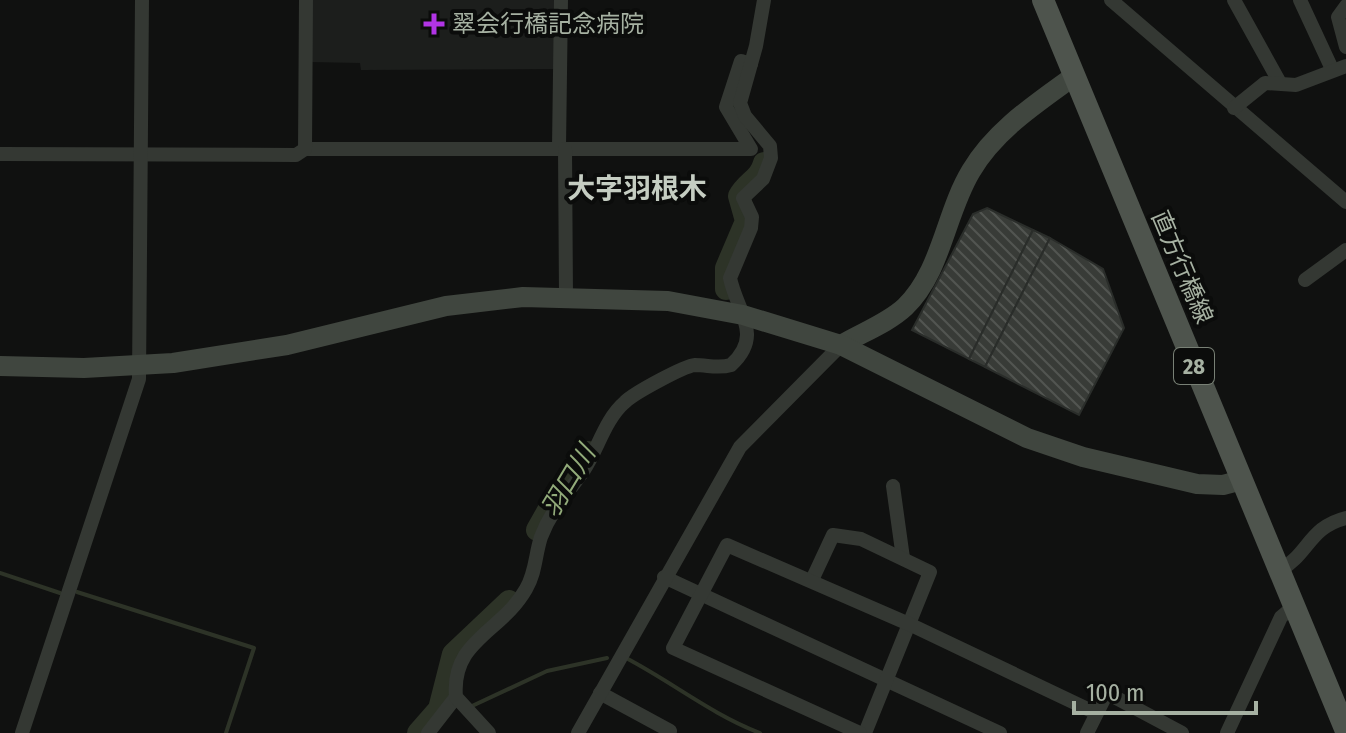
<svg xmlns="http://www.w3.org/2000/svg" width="1346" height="733" viewBox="0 0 1346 733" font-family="'Fira Sans Condensed','Noto Sans JP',sans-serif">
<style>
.built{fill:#1c1e1c}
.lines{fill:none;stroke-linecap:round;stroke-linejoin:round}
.stream{stroke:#2d3327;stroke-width:4}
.river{stroke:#2d3327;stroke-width:22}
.building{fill:url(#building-back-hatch);stroke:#2a2d2a;stroke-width:2}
.street{stroke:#343833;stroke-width:14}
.secondary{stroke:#40463f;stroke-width:20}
.primary{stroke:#4e544d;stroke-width:22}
.poi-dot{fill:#b134e5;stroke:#0b0c0b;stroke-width:3}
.labels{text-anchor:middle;stroke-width:8;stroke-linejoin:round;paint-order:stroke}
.shield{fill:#0b0c0b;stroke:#788075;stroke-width:2}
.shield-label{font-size:22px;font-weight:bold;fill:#a6b1a2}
.poi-label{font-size:24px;fill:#a6b1a2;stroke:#0b0c0b;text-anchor:start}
.street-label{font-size:24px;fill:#a6b1a2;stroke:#0b0c0b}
.water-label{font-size:26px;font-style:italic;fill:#92ab7a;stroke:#0b0c0b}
.quarter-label{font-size:28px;font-weight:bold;fill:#c5cdc2;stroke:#0b0c0b}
</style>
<defs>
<pattern id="building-back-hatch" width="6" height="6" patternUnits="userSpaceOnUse" patternTransform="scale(2)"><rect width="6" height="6" fill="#383b37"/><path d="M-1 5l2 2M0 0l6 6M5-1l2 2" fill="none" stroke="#525551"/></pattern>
</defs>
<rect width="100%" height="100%" fill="#101110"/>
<polygon class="built" points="310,0 558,0 555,69 361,70 360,63 309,62"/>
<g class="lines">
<g class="stream">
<polyline points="0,573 60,593"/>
<polyline points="77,592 254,648 226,733"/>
<path d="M 626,658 C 672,682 711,714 760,733"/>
<polyline points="472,706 547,671 607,658"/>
</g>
<g class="river">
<path d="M 726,289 L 726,268 L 746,221 L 739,196 C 746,182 760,179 764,163"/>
<polyline points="537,530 560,489 588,452"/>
<polyline points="418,733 439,709 453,654 509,601"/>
</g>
</g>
<g class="building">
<polygon points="987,208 1033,230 969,359 912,330 973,214"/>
<polygon points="1033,230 1050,238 985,367 969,359"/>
<polygon points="1050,238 1103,269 1124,328 1079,415 985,367"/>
</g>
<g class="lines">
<g class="street">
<polyline points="1111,0 1346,202"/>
<polyline points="1234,0 1280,83"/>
<polyline points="1300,0 1332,69"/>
<polyline points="1346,6 1338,17 1346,47"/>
<polyline points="1234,108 1265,83 1296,85 1346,66"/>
<polyline points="559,147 561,0"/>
<polyline points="305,149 751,149 726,107 741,61 751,64"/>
<polyline points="565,149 566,296"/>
<polyline points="0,154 296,155 305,149 306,0"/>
<polyline points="1305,280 1346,250"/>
<polyline points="893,486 903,558"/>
<path d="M 1279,571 C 1309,554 1309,527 1346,518"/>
<polyline points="664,577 1000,733"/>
<polyline points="812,580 833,535 861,539 930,572 865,733"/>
<polyline points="600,693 670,731"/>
<polyline points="22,733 139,379 142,0"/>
<polyline points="428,733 456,697"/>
<path d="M 489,733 L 456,697 C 451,640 501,633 526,589 C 536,572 535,555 541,537 C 551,510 568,493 584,470 C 598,449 605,419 625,402 C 634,393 684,366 695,365 C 708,365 718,369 731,365 C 764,335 737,312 730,278 L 751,228 L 752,217 L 743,198 L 763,179 L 771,158 L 770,146 L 745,116 L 740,103 L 756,46 L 764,0"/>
<polyline points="578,733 740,447 841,345"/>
<polyline points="860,733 673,648 727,545 909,624 1096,713"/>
<polyline points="1087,733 1107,693 1182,733"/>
<polyline points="1227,733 1281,617 1294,606"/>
</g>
<g class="secondary">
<path d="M 841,345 C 861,333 888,323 905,307 C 942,271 945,214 971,171 C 995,130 1037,103 1074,76"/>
<polyline points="0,366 84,368 173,363 287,345 446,306 523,297 668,301 743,315 841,345 1027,438 1083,457 1197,484 1223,485 1242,480"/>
</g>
<polyline class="primary" points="1043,0 1346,731"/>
</g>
<path class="poi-dot" d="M430 12h8v8h8v8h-8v8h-8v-8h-8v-8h8z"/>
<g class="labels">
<rect class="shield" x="1174" y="348" width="40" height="36" rx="6"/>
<g class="shield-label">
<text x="1194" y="374">28</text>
</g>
<g class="poi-label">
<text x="452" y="32">翠会行橋記念病院</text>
</g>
<g class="street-label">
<text transform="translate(1182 267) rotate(67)" y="8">直方行橋線</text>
</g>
<g class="water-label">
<text transform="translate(568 481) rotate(-59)" y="9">羽口川</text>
</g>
<g class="quarter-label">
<text x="637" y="198">大字羽根木</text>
</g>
</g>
<path d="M1074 701v12h182v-12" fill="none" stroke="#a6b1a2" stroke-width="4"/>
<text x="1086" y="701" font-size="24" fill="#a6b1a2" stroke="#0b0c0b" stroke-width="6" paint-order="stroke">100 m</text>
</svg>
